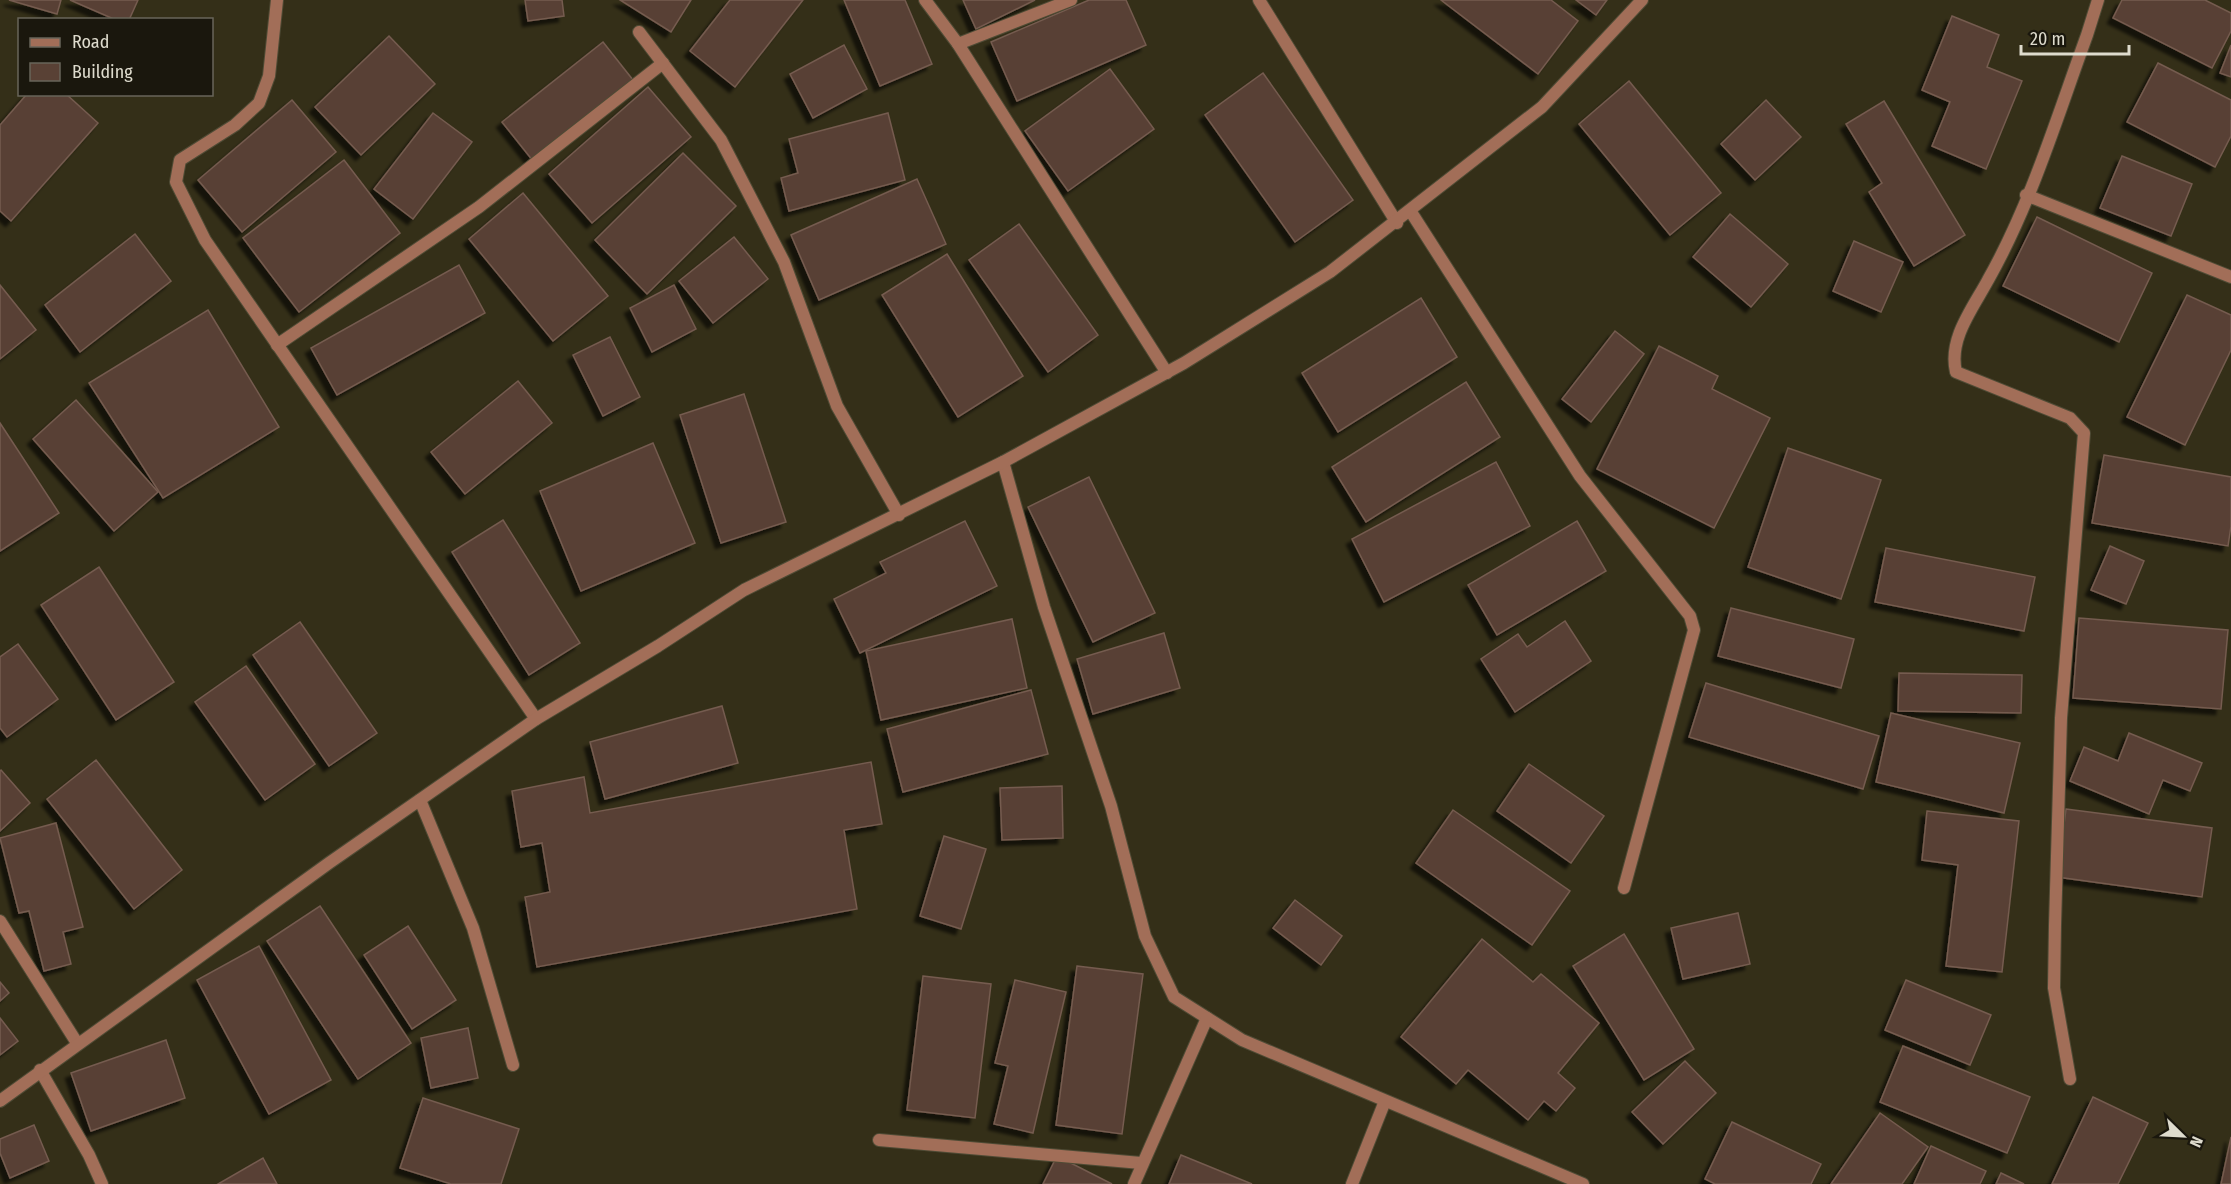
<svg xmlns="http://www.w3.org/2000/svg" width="2231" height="1184" viewBox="0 0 2231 1184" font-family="'Fira Sans Condensed',sans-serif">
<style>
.building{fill:#594135;stroke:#755b4f;stroke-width:1.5;filter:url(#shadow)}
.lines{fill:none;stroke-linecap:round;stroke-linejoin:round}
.street-casing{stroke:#4f4b35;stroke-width:14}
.street{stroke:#a26e58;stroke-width:12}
</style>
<defs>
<filter id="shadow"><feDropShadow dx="-5.5" dy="5.5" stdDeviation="1.5" flood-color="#0009"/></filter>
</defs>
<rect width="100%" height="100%" fill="#342f18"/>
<g class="building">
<polygon points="9,0 61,0 57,14"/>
<polygon points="70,0 138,0 129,20 116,20"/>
<polygon points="525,0 562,0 564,16 528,21"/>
<polygon points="620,0 691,0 671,32"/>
<polygon points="730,0 803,0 735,87 690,51"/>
<polygon points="844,0 905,0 932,64 880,86"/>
<polygon points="963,0 1035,0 976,29"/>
<polygon points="1089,0 1126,0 1146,45 1017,101 991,42"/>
<polygon points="1441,0 1551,0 1578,21 1538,74"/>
<polygon points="1576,0 1607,0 1596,15"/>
<polygon points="2122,0 2205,0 2231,13 2231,31 2212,68 2113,18"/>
<polygon points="1952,16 1999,35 1987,67 2022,81 1986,169 1932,146 1950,102 1922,90"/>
<polygon points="389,36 435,84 361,155 315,107"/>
<polygon points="603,42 633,80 533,161 502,122"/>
<polygon points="844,45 867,89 813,118 790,74"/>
<polygon points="2231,45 2231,77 2220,73"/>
<polygon points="2158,63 2231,100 2231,136 2215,167 2127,122"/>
<polygon points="1110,69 1154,129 1068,191 1025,131"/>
<polygon points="1263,73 1353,200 1295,242 1205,115"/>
<polygon points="1629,81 1721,193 1670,235 1579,124"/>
<polygon points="648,87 691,137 592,223 549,174"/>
<polygon points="27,94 66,94 98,123 11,221 0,211 0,125"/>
<polygon points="292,100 336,152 242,232 198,180"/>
<polygon points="1766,100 1801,137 1755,180 1721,144"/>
<polygon points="1884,101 1965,235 1914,266 1869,192 1882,183 1846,124"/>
<polygon points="433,113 472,142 413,219 374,189"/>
<polygon points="888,113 905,180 789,211 781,178 798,173 789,139"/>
<polygon points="683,153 736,206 647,294 595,240"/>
<polygon points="2122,156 2192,184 2171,236 2100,208"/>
<polygon points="344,160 400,233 299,312 243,238"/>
<polygon points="917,179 946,244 819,300 791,235"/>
<polygon points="523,193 608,296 553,341 469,239"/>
<polygon points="1730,214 1788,264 1751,307 1693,257"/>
<polygon points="2037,217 2152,273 2119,342 2003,286"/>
<polygon points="1019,224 1098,335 1048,372 969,260"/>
<polygon points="135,234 171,281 80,352 45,305"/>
<polygon points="734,237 768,279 713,323 679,281"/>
<polygon points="1854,241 1903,262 1881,312 1833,291"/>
<polygon points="947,254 1023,376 958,417 882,295"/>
<polygon points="459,265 485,313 337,395 311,348"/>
<polygon points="0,285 36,330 0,359"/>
<polygon points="674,285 696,329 652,352 630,308"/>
<polygon points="2187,295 2231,315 2231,350 2185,445 2127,417"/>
<polygon points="1421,298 1457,357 1338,432 1302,373"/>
<polygon points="208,310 279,427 163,498 89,383"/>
<polygon points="1615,331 1644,354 1591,422 1562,399"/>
<polygon points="610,337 640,397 603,416 573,355"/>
<polygon points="1659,346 1718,376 1712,389 1770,418 1714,528 1597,469"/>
<polygon points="518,381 552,423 465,494 431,452"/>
<polygon points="1466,382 1500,437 1366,522 1332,467"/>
<polygon points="744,394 786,522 721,543 680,415"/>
<polygon points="76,400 158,492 114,531 33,439"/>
<polygon points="0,423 59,513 0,551"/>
<polygon points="653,443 695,543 581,591 540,491"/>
<polygon points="1788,448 1881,480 1841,599 1748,567"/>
<polygon points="2104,455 2231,477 2231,526 2228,546 2092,523"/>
<polygon points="1496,462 1530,526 1384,602 1352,539"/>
<polygon points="1089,477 1155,613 1093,642 1028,507"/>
<polygon points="503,520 580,643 529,675 452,552"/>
<polygon points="965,521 997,586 860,653 834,599 886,573 880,562"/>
<polygon points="1577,521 1606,571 1497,635 1468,585"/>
<polygon points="2110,546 2144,561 2126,604 2091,590"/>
<polygon points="1886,548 2035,577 2024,631 1875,602"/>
<polygon points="99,567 174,682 116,720 41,605"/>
<polygon points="1731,608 1854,639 1841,688 1718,656"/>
<polygon points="2079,618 2228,630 2221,709 2073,698"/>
<polygon points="1012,619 1027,688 881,720 866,651"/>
<polygon points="1565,621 1591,661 1515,712 1481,659 1518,634 1527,647"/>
<polygon points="300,622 377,733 329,766 253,655"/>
<polygon points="1164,633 1180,688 1093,714 1077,659"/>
<polygon points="18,644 58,699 7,737 0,728 0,657"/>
<polygon points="246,666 315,764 265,800 195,702"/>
<polygon points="1899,673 2022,675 2021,713 1898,711"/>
<polygon points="1706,683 1879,736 1863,789 1689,737"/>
<polygon points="1031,690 1048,754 903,792 887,729"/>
<polygon points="722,706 738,763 605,799 590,742"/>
<polygon points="1891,713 2020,743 2004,813 1876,782"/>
<polygon points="2129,733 2202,763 2190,791 2163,780 2149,814 2070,781 2084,747 2118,761"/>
<polygon points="96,760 182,870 134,909 47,799"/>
<polygon points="871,762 882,824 844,830 857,909 537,967 525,897 550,892 542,843 521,847 512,791 584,777 590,813"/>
<polygon points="1529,764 1604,816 1571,863 1497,811"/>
<polygon points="1,770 30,803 0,831 0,771"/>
<polygon points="1062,786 1063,838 1002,840 1000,788"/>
<polygon points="2066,809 2212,828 2202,897 2057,877"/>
<polygon points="1453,810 1570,891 1532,945 1416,863"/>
<polygon points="1927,811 2019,821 2002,972 1946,966 1958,865 1922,860"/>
<polygon points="56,823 83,927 63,932 71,964 44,971 29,911 19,913 0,838"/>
<polygon points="944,836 986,849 961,929 920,916"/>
<polygon points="1295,900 1342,936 1321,965 1273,928"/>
<polygon points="320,906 411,1043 358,1079 267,941"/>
<polygon points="1738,913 1750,964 1683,979 1671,928"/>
<polygon points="408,926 456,1000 412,1029 364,955"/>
<polygon points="1624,934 1694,1049 1644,1080 1573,966"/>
<polygon points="1482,939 1533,982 1541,974 1599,1023 1558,1073 1575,1088 1556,1111 1544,1101 1528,1120 1468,1070 1456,1084 1401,1037"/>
<polygon points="259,946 331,1080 269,1114 197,980"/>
<polygon points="1077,966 1143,974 1122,1134 1056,1125"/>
<polygon points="923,976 991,984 975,1118 907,1110"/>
<polygon points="1015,980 1066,992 1033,1133 994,1124 1008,1066 995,1063"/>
<polygon points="1906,980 1991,1015 1970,1065 1885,1030"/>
<polygon points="0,982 9,993 0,1001"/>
<polygon points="0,1018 18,1041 0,1055"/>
<polygon points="468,1028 478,1078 431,1088 421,1038"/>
<polygon points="166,1040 185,1098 91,1131 71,1073"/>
<polygon points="1903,1046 2030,1097 2007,1153 1880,1102"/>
<polygon points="1685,1061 1716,1093 1663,1144 1632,1112"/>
<polygon points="2093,1097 2148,1123 2118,1184 2052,1184"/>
<polygon points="423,1098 519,1129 501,1184 451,1184 400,1168"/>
<polygon points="1880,1113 1928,1147 1902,1184 1831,1184"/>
<polygon points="1732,1122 1821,1164 1811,1184 1715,1184 1705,1179"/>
<polygon points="34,1125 49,1161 10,1178 0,1153 0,1139"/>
<polygon points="2231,1137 2231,1184 2221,1184"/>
<polygon points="1931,1146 1986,1171 1980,1184 1914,1184"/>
<polygon points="1181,1155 1252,1184 1169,1184"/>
<polygon points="1057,1156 1112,1184 1043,1184"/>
<polygon points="263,1158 277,1184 218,1184"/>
<polygon points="2001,1173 2024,1184 1996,1184"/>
</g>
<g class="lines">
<g class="street-casing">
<g id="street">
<polyline points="277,0 269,76 259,103 235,125 180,160 176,182 205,240 536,719"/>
<polyline points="925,0 958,44"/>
<polyline points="1071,0 958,44 1167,373"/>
<polyline points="1259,0 1397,223"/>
<polyline points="639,32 721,140 784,262 837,406 899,515"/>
<polyline points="2026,195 2231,277"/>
<polyline points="1411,212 1580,476 1690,616 1694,630 1624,888"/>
<polyline points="277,345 479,207 663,63"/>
<polyline points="1003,462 1044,607 1111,806 1145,936 1174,997 1242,1040 1583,1184"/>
<polyline points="420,800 473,928 513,1065"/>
<polyline points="0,921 77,1043"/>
<polyline points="40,1070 89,1155 102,1184"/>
<path d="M 2070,1079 L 2054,988 L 2055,925 L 2061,718 L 2084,433 L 2070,418 L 1956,372 C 1948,339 1973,308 1988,280 C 2031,204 2057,117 2087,35 L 2098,0"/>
<polyline points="0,1101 329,863 536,719 658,646 744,590 1003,462 1184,363 1330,272 1542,107 1642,0"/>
<polyline points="879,1140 1141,1163"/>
<polyline points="1134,1184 1207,1018"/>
<polyline points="1352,1184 1385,1101"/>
</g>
</g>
<use href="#street" class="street"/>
</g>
<rect x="18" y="18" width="195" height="78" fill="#1a170d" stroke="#68655a" stroke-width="1.5"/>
<rect x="30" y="38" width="30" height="9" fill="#a26e58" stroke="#68655a" stroke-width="1.5"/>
<text x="72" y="48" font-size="18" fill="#dedbcd">Road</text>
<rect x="30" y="63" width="30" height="18" fill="#594135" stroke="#68655a" stroke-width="1.5"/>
<text x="72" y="78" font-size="18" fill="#dedbcd">Building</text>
<g transform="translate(2183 1136) rotate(114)" stroke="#1a170d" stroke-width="4.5" paint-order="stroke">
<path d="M0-4.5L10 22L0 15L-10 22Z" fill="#dedbcd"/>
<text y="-9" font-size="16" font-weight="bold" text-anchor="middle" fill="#dedbcd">N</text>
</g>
<path d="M2021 45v9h108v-9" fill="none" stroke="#dedbcd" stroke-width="3"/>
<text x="2030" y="45" font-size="18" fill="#dedbcd" stroke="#1a170d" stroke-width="4.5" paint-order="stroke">20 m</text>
</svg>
